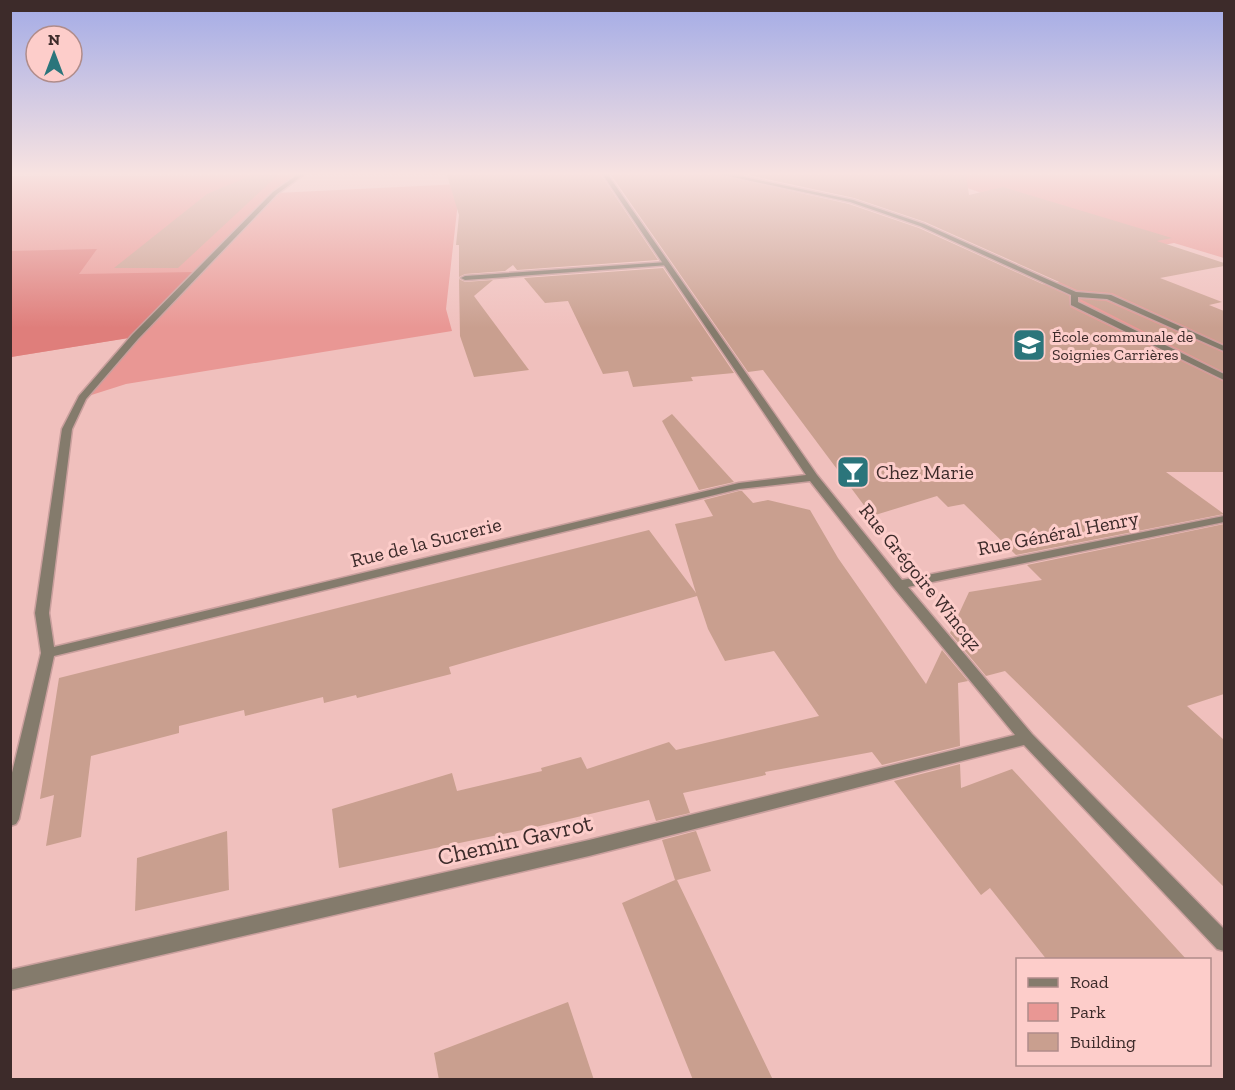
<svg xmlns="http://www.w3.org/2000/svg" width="1235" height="1090" viewBox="0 0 1235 1090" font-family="'Zilla Slab',serif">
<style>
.green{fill:#e99794}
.forest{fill:#df7e7b}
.building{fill:#c99f8f}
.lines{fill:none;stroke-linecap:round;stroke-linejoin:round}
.lane-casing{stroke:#c99f9d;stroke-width:3}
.street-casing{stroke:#c99f9d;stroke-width:3}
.lane{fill:#847b6c;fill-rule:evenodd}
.street{fill:#847b6c;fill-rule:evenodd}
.labels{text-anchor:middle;stroke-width:6;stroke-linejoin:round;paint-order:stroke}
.far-poi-label{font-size:16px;fill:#3d2b2a;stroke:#fdcdca;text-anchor:start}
.poi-label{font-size:20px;fill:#3d2b2a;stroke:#fdcdca;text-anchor:start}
.street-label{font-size:20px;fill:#3d2b2a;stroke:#fdcdca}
.near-street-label{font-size:24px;fill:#3d2b2a;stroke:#fdcdca}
</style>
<rect width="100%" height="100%" fill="#f0c0bd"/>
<g class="green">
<polygon points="297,175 286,182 276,193 460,184 446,309 452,331 126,384 82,398 134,337 11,357 10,176"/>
<polygon points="930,175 1224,175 1224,258 1174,243 1142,249"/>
<polygon points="1087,278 1224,338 1224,396 1006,290"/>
</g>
<polygon class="forest" points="97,249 79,274 196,272 135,337 11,357 10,251"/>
<g class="building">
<polygon points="252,175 278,175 178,268 114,268 207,194"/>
<polygon points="447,175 601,175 658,260 517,270 513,265 505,271 465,274 459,277 459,245 456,245 459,215"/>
<polygon points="611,175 721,175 849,204 919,228 1069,296 1070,307 1224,382 1224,472 1166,472 1224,514 1016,555 964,504 948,507 937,496 872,516 763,370 748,372"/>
<polygon points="748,175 966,175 969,195 1003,187 1172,238 1157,241 1224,263 1224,266 1160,278 1222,302 1209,305 1224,311 1224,344 1112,293 1077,290 925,222 854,198"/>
<polygon points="663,268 734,373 691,377 693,381 633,387 628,371 603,374 568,301 545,303 524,278"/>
<polygon points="459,279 465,282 493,280 474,296 529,370 474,377 460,336"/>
<polygon points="1080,299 1106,301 1224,353 1224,372"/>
<polygon points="672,414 734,482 699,490 662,421"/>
<polygon points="739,491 742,491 753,503 768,500 810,510 838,558 926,684 942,650 968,681 958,683 960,746 882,765 872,752 765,772 766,775 683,793 690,813 656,821 649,800 527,829 339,868 332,809 452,773 457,791 542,771 541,768 581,757 587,769 669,742 676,750 819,716 774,651 725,661 708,629 697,596 449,667 451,674 357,698 356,695 324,703 323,697 245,716 244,710 179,726 179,733 91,756 81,837 46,846 54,795 40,799 59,678 649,530 696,593 675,524 713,516 704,500"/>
<polygon points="1224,524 1224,694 1187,706 1224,740 1224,887 1005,671 986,676 950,633 969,592 1042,580 1027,565"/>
<polygon points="960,764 961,788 1012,769 1187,960 1047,960 990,888 981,895 894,781"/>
<polygon points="227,831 229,890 135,911 137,858"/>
<polygon points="696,831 711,871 677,880 773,1080 693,1080 622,903 675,880 662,840"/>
<polygon points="568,1002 594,1080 439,1080 434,1053"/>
</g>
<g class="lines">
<g class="lane-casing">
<g id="lane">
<polygon points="1224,175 1224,179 1220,176 1221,175"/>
<polygon points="667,262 669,263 669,265 465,280 461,278 465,276"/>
</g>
</g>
<g class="street-casing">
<g id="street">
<polygon points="297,175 303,175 277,194 138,339 86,399 72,429 49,613 54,647 739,483 806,475 603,175 608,175 817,475 902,580 1224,516 1224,522 908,587 1032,734 1224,929 1224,951 1217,949 1024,745 589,856 10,990 10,970 589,840 1015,735 894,588 810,481 739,489 54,656 19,819 16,824 10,826 10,781 41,653 35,613 62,429 79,396 132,335 273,192"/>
<polygon points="723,175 735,175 853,200 924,224 1076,292 1111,295 1224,346 1224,351 1107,299 1078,297 1078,302 1224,374 1224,380 1071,305 1071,295 920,226 850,202"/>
</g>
</g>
<use href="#lane" class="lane"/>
<use href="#street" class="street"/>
</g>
<linearGradient id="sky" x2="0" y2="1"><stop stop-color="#a3abe6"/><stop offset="0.53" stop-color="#f8e3e1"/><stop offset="1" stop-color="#f8e3e1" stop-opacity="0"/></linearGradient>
<rect width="1235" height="328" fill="url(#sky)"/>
<defs>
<g id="school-square" transform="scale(1.725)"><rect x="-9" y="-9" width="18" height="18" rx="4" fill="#2b757b" stroke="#fdcdca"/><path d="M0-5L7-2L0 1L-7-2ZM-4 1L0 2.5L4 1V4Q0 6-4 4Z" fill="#fff"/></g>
<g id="bar-square" transform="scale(1.725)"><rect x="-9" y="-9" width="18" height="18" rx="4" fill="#2b757b" stroke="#fdcdca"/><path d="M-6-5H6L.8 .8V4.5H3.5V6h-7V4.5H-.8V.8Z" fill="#fff"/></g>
</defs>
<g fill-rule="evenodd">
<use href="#school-square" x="1029" y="345"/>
<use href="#bar-square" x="853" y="472"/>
</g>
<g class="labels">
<g class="far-poi-label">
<text x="1052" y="342">École communale de<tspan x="1052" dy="18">Soignies Carrières</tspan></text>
</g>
<g class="poi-label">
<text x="876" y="479">Chez Marie</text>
</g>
<g class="street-label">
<text transform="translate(1058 533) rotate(-11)" y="7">Rue Général Henry</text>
<text transform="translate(426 542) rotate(-14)" y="7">Rue de la Sucrerie</text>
<text transform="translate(921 577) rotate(51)" y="7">Rue Grégoire Wincqz</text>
</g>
<g class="near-street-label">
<text transform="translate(515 840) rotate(-13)" y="8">Chemin Gavrot</text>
</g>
</g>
<rect width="1235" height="1090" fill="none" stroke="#3d2b2a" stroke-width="24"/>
<rect x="1016" y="958" width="195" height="108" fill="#fdcdca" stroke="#b08c8a" stroke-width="1.5"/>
<rect x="1028" y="978" width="30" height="9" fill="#847b6c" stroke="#b08c8a" stroke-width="1.5"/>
<text x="1070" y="988" font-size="18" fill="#3d2b2a">Road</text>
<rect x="1028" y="1003" width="30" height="18" fill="#e99794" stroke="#b08c8a" stroke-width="1.5"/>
<text x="1070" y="1018" font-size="18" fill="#3d2b2a">Park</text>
<rect x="1028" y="1033" width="30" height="18" fill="#c99f8f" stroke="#b08c8a" stroke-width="1.5"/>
<text x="1070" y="1048" font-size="18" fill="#3d2b2a">Building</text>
<g transform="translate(54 54)"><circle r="28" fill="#fdcdca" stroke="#b08c8a" stroke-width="1.5"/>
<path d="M0-4.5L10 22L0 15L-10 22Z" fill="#2b757b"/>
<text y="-9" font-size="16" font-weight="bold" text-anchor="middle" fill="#3d2b2a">N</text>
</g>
</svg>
